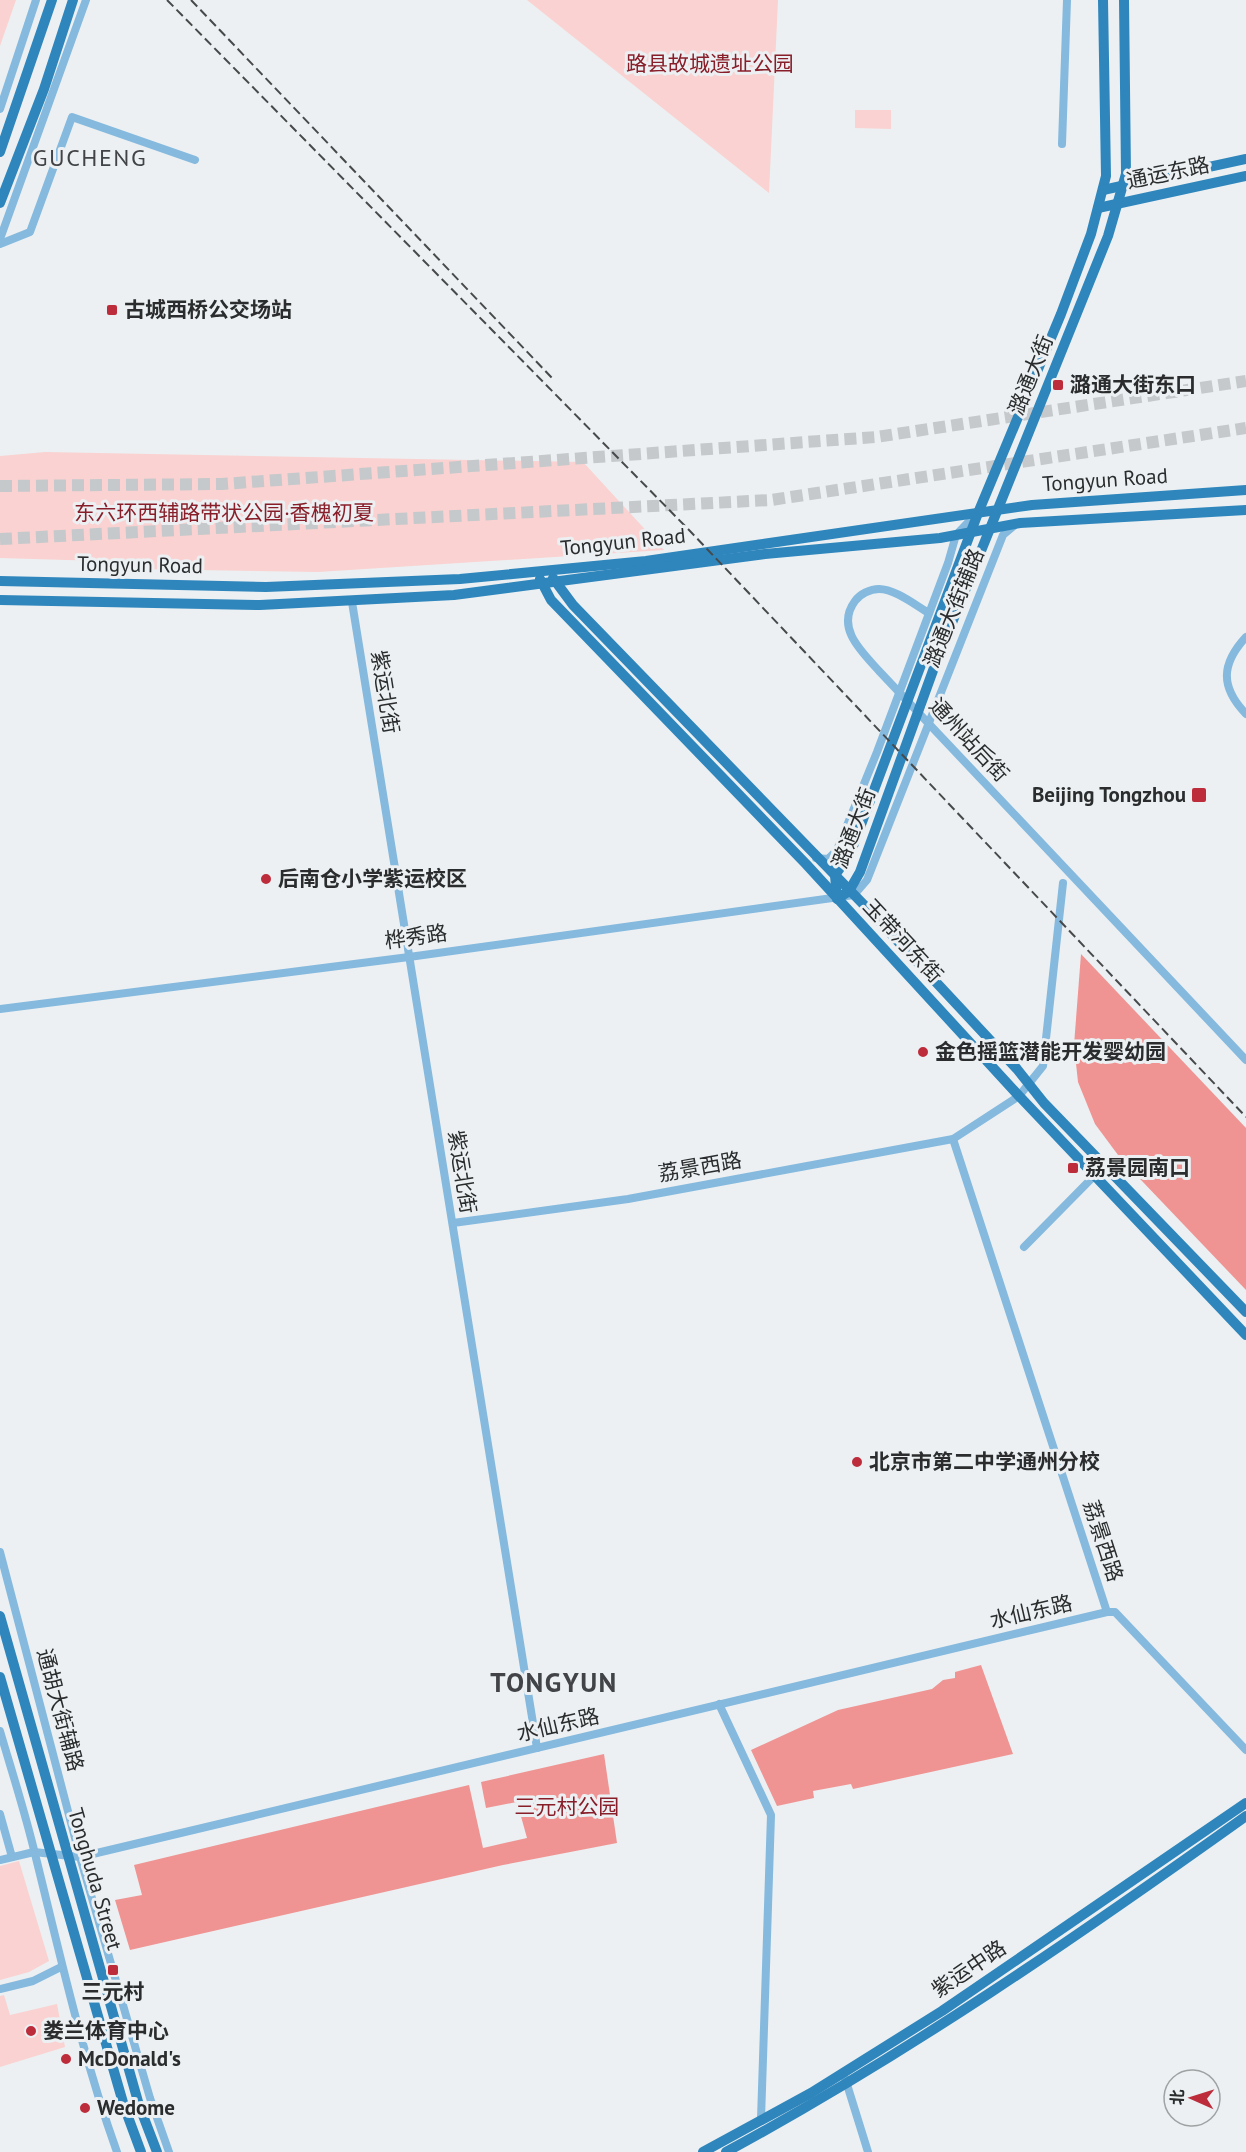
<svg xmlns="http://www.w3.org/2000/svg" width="1246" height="2152" viewBox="0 0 1246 2152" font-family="'PT Sans','Noto Sans SC',sans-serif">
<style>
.green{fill:#fad2d1}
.forest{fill:#ef9493}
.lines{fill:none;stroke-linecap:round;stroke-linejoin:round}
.highway-tunnel{stroke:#c5c9cb;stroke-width:12;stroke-dasharray:12 6;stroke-linecap:butt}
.minor{stroke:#85b9de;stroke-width:8}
.major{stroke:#2f86bc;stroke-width:10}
.rail{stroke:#47494a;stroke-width:2;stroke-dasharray:9 4.5;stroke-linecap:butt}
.poi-dot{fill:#bd2c3b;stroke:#ecf0f2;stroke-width:2}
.labels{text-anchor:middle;stroke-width:6;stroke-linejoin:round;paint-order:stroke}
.park-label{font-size:21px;fill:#881e29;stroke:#ecf0f2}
.street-label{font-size:21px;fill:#2a2c2d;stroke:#ecf0f2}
.poi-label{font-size:21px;font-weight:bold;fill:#2a2c2d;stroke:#ecf0f2;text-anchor:start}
.quarter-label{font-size:24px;letter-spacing:1.5px;fill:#414346;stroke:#ecf0f2}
.district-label{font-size:27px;font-weight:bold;letter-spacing:1.5px;fill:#414346;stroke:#ecf0f2}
</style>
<rect width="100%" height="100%" fill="#ecf0f2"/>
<g class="green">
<polygon points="0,0 16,0 0,46"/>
<polygon points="527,0 778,0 769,193"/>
<polygon points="855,110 891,110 891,129 855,128"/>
<polygon points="45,452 583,462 664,550 318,572 138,569 134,562 0,558 0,456"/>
<polygon points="19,1861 49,1961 29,1972 0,1980 0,1866"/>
<polygon points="4,1995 10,2015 57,2004 65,2047 0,2067 0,1996"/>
</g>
<g class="forest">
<polygon points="1081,954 1246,1128 1246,1290 1121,1159 1095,1124 1078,1082 1074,1045"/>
<polygon points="981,1665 1013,1754 853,1789 851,1784 813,1791 814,1798 777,1806 751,1750 838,1710 932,1689 943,1680 955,1678 955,1672"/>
<polygon points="604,1754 617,1843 503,1865 130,1950 115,1900 142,1895 134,1865 469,1785 483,1848 527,1838 517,1802 486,1808 481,1782"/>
</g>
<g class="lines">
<g class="highway-tunnel">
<polyline points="0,486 222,484 876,437 1246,381"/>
<polyline points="0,539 771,500 1246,428"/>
</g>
<g class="minor">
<polyline points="0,109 36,0"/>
<polyline points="1062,144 1067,0"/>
<polyline points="0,239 86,0"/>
<polyline points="0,244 30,232 72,117 195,160"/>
<polyline points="352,602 537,1748"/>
<path d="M 929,613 C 915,605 895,589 879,589 C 870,589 860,594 855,601 C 835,628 862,652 880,672 L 1246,1060"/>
<path d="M 1246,637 C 1221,664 1220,687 1246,714"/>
<polyline points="816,858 828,859 837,850 877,752 948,563 956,535 977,513"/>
<polyline points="0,1009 409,957 854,895 867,880 1003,535 1015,525"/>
<polyline points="953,1139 1107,1612"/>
<polyline points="453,1223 628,1199 953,1139 1019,1096 1043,1066 1063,883"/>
<polyline points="1024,1247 1095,1175"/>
<polyline points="0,1552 80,1857 150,2098 169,2152"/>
<polyline points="719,1704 771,1815 761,2119"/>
<path d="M 0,1731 C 12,1772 25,1812 35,1854 C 60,1954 82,2055 117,2152"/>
<polyline points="0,1814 12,1857"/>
<polyline points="0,1860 34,1852 80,1857 1107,1612 1115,1612 1246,1750"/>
<polyline points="0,1989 33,1981 61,1967"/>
<polyline points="845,2078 868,2152"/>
</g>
<g class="major">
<polyline points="1103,0 1106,176 1091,234 1061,314 978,513 850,854 835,875 837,899 849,891 860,872 935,665 1108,236 1126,174 1124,0"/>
<polyline points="0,152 52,0"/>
<polyline points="1103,190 1246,159"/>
<polyline points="0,203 44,89 73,0"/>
<polyline points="1098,208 1246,176"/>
<polyline points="553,578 573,605 865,906 1017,1069 1044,1103 1246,1312"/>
<polyline points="540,579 551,600 806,864 1019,1096 1246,1335"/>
<polyline points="0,581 266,587 460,579 646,561 1032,505 1246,490"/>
<polyline points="0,600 260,605 454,595 765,554 940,538 1020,523 1246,510"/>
<polyline points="0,1616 139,2105 157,2152"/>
<polyline points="0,1677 124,2106 141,2152"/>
<polyline points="703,2152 811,2093 942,2011 1246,1803"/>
<path d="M 726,2152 C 907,2054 1078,1936 1246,1816"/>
</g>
<g class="rail">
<polyline points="167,0 689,530 1246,1117"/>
<polyline points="191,0 554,380"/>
</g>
</g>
<g class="poi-dot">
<rect x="106" y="304" width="12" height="12" rx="3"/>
<rect x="1052" y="379" width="12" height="12" rx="3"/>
<rect x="1191" y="787" width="16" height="16" rx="3"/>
<circle cx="266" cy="879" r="6"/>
<circle cx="923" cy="1052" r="6"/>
<rect x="1067" y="1162" width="12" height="12" rx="3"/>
<circle cx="857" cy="1462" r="6"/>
<rect x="107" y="1964" width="12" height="12" rx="3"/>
<circle cx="31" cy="2031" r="6"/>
<circle cx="66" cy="2059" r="6"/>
<circle cx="85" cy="2108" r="6"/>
</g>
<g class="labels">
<g class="park-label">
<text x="710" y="71">路县故城遗址公园</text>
<text x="224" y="520">东六环西辅路带状公园·香槐初夏</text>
<text x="567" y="1814">三元村公园</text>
</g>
<g class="street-label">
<text transform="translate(1168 173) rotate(-12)" y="7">通运东路</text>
<text transform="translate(1031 375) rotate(-68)" y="7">潞通大街</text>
<text transform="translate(1105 480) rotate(-4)" y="7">Tongyun Road</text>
<text transform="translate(623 542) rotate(-6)" y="7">Tongyun Road</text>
<text transform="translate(140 565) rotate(1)" y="7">Tongyun Road</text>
<text transform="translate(954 608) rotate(-68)" y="7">潞通大街辅路</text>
<text transform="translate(385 692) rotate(81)" y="7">紫运北街</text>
<text transform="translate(969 740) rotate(47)" y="7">通州站后街</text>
<text transform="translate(854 828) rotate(-69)" y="7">潞通大街</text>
<text transform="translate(416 937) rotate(-8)" y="7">桦秀路</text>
<text transform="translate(903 941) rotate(47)" y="7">玉带河东街</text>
<text transform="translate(700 1167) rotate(-10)" y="7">荔景西路</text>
<text transform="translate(462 1172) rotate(81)" y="7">紫运北街</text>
<text transform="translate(1103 1541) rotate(72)" y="7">荔景西路</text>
<text transform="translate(1031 1612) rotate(-13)" y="7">水仙东路</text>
<text transform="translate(60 1710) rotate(75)" y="7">通胡大街辅路</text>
<text transform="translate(558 1725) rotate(-13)" y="7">水仙东路</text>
<text transform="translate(95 1879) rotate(74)" y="7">Tonghuda Street</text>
<text transform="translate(969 1969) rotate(-34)" y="7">紫运中路</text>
</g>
<g class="poi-label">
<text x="124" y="317">古城西桥公交场站</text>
<text x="1070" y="392">潞通大街东口</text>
<text x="1186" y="802" text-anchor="end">Beijing Tongzhou</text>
<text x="278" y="886">后南仓小学紫运校区</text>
<text x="935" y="1059">金色摇篮潜能开发婴幼园</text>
<text x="1085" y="1175">荔景园南口</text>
<text x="869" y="1469">北京市第二中学通州分校</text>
<text x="113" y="1999" text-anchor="middle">三元村</text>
<text x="43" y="2038">娄兰体育中心</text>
<text x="78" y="2066">McDonald's</text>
<text x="97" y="2115">Wedome</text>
</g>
<g class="quarter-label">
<text x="90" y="166">GUCHENG</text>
</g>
<g class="district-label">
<text x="554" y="1692">TONGYUN</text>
</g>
</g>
<g transform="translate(1192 2098) rotate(273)"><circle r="28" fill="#ecf0f2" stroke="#9ea2a3" stroke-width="1.5"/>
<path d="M0-4.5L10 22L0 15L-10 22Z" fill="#bd2c3b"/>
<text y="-9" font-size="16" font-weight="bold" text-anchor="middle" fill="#2a2c2d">北</text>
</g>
</svg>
